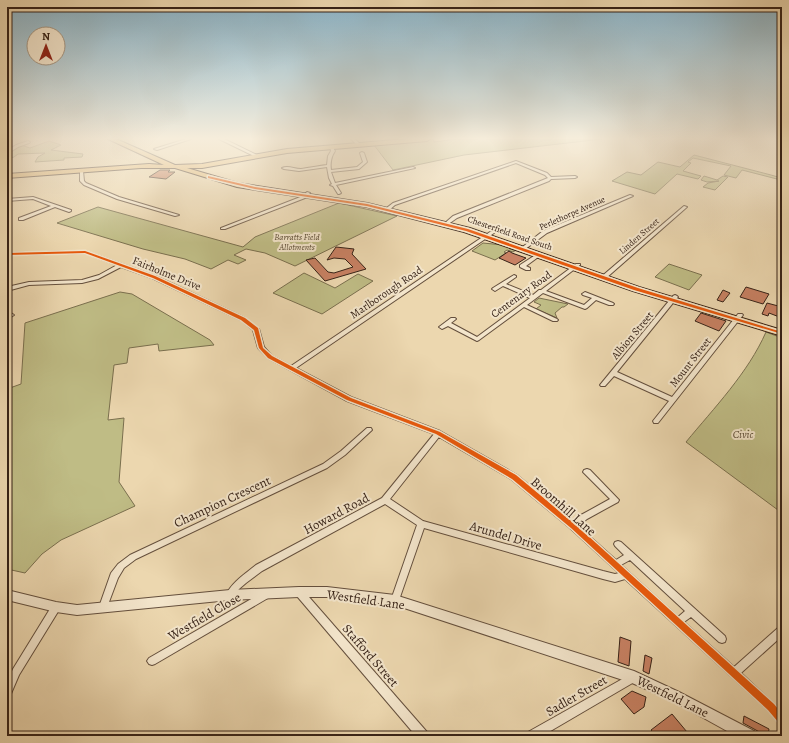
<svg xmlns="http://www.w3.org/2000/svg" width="789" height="743" viewBox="0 0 789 743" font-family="Alegreya,serif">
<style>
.green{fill:#bfbc85;stroke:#7a6f4e}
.building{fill:#c88163;stroke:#362217}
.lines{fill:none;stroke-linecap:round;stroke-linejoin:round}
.minor-casing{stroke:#644f3d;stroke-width:2}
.tertiary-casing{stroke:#644f3d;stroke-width:2}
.primary-casing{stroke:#362217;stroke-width:2}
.minor{fill:#f3e5cb;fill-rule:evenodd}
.tertiary{fill:#f3e5cb;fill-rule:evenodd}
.primary{fill:#e6bc78;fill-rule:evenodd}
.cycleway-casing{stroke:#f3e5cb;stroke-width:3}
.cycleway{fill:#e8590c;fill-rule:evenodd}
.labels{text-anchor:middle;stroke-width:4;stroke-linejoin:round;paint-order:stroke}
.far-street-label{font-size:9px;fill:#362217;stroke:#f3e5cb}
.far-park-label{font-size:9px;font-style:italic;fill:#584832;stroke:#f3e5cb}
.street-label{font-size:11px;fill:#362217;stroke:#f3e5cb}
.park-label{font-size:11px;font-style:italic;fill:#584832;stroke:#f3e5cb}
.near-street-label{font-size:13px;fill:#362217;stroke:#f3e5cb}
</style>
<rect width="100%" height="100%" fill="#ecd7af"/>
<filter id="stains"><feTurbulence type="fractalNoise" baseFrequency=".005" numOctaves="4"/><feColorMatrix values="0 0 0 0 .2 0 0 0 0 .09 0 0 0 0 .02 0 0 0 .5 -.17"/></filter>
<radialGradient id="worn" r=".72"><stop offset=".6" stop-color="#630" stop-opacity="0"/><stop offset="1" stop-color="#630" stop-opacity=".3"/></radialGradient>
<g class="green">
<polygon points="433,139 434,142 456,139 602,139 464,155 393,170 374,145"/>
<polygon points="49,141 61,145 51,150 83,154 82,157 64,158 64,160 35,162 38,157 45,153 18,154 14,157 7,159 7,154 21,145 30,148"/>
<polygon points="694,155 771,175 778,177 777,179 742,170 736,178 724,175 731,166 693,158 688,162 691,163 683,171 701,176 698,179 677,174 655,194 612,181 627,172 641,175 658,162 680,167"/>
<polygon points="704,176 717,180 723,176 728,177 715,190 703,187 708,183 719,181 707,182 701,180"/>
<polygon points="339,203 397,216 295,266 265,253 246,249 234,255 246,260 238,264 228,260 211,269 185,259 143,249 57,223 98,207 243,247 255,237"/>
<polygon points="483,243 503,245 516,250 513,252 507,250 504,252 506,253 495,260 472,251"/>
<polygon points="669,264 702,275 689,290 655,277"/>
<polygon points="304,273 335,288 358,274 373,281 322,314 273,293"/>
<polygon points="120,292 132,294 210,340 214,345 159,351 158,344 129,348 127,363 114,365 108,420 124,418 119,482 135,506 61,540 42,554 25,573 7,569 7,389 21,384 25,323"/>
<polygon points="539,298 568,304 564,307 562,307 555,313 557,318 536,309 541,305 534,302"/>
<path d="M 766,332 L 782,338 L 782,513 L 686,442 C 714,408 748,373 766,332 Z"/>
</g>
<g class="building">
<polygon points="160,170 170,170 168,172 175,172 166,179 149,177"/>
<polygon points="336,247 354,249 352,254 366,269 325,281 306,260 315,258 328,272 334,273 353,267 345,259 334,258 327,260"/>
<polygon points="509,251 512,253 526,258 515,265 499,258"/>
<polygon points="746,287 769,294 763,304 740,297"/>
<polygon points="723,290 730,293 723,302 717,300"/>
<polygon points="767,303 782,307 782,318 769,313 768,316 762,314"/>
<polygon points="701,313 726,321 719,331 695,321"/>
<polygon points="620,637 631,641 629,666 618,662"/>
<polygon points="645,655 652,658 649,674 643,671"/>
<polygon points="632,691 646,697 644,707 634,714 621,699"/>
<polygon points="672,714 687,732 685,733 687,736 656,736 651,730"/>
<polygon points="744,716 769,729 768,735 765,735 743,723"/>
</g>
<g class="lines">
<g class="minor-casing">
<g id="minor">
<polygon points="186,139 191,139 157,150 154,149"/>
<polygon points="219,139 224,139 259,156 256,157"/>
<polygon points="351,139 355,139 361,145 358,146"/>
<polygon points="28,141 30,142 29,143 18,147 7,154 7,151 16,145"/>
<path d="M 330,146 L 332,146 L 335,151 C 331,157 330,163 331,170 L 357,167 L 363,162 L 360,153 L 362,152 L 364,153 L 367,162 L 359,169 L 331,172 L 335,183 L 413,167 L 415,168 L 336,185 L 341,193 L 339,194 L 338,194 L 333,186 L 330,185 L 332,184 L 329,178 L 327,167 L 299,171 L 284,169 L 282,168 C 288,165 294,169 301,169 C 309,168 318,166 327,165 L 328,156 L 331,151 Z"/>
<polygon points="516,161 547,173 551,177 575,176 577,177 575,178 551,179 549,181 457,218 447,225 445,225 445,223 453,216 548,178 545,175 516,163 395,205 388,211 384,210 393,203"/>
<polygon points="80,170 83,171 84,181 86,183 119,197 179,215 175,216 117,199 84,185 80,181"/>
<polygon points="307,192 310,193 305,198 225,229 221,229 221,228 303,196"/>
<polygon points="630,195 633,196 547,233 524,250 520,250 520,249 543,231"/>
<polygon points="33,197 71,210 71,211 69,212 55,207 23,220 19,220 19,218 51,206 33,199 7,201 7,199"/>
<polygon points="684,206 687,207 605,279 601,279 601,277"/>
<path d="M 490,232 L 494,232 L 494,233 L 296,368 L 351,397 L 440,431 L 517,475 L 573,522 L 581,515 L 610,499 L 583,472 L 584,470 L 587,469 L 590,470 L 619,500 L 618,502 L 587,519 L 578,526 L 616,560 L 624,555 L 615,546 L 614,544 L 615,542 L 618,541 L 621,542 L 725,636 L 726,639 L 725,642 L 722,643 L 719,642 L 691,617 L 684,622 L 734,667 L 779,627 L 782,626 L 782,636 L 741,673 L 774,704 L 782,712 L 782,725 L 779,723 L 768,710 L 625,579 L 615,582 L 603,579 L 424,528 L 399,600 L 398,603 L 395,604 L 392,603 L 391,600 L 417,525 L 385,504 L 262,571 L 246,583 L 239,589 L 233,598 L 230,599 L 227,598 L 226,595 C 232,582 245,574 256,565 L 382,498 L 434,434 L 347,401 L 268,358 L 258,348 L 253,330 L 241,320 L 152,278 L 121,267 L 98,279 L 82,283 L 29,285 L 7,291 L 7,287 L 29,282 L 82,280 L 99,275 L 117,265 L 85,253 L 7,255 L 7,253 L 85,251 L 156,276 L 245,318 L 259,329 L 264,347 L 272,356 L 291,366 ZM 439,437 L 511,479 L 570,528 L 619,573 L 615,574 L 603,571 L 423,521 L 390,499 ZM 630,560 L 685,611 L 678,617 L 621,565 Z"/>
<polygon points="537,254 541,254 541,255 526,266 530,268 530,270 526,270 520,267 520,265"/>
<polygon points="576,264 580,264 580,265 546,291 584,305 592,298 583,295 582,294 585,292 613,303 614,304 613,305 609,305 596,300 587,308 585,309 543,293 527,305 557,319 558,320 557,321 553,321 524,307 479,340 477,341 448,326 442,329 439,327 451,318 455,318 456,319 451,323 477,337 530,298 503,286 495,291 492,289 493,288 514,275 516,276 516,277 506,284 533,295 539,290 541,290"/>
<polygon points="675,295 677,296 678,297 677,298 617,372 672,397 738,314 742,314 743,315 658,423 654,423 653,421 669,401 614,376 605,386 601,386 600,385 673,296"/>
<polygon points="7,313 11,313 14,315 11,317 7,317"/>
<polygon points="367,428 371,428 372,430 345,455 327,468 136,559 124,568 118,578 106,610 103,611 100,610 99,607 111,573 118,564 130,555 323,464 341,451"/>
<polygon points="299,588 302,589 427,732 428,736 416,736 296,595 295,592 296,589"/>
<polygon points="265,591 268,592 269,595 268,598 155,664 152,665 149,664 147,661 149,658"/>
<polygon points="56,603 59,604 60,607 59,610 19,675 10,696 7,698 7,682 13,669 53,604"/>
<polygon points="633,673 636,675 638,678 636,681 542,736 527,736 528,732"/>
</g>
</g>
<g class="tertiary-casing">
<polygon id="tertiary" points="299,587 327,587 395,595 634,671 679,692 754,731 756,736 736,736 671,700 632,683 395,605 327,597 299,597 230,600 77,615 56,612 7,600 7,590 56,602 77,605 230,590"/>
</g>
<g class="primary-casing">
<polygon id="primary" points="108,139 116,139 175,165 202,164 287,149 407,139 430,139 427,141 287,153 202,168 187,168 238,183 367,203 470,228 639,287 782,330 782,336 633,291 464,232 367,207 237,187 175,168 141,168 7,178 7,174 149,164 164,165"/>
</g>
<use href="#minor" class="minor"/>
<use href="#tertiary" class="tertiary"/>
<use href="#primary" class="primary"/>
<g class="cycleway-casing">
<g id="cycleway">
<polygon points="208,176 255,187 367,204 468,229 638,288 782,332 782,334 634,290 466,231 367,206 255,189 208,178"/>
<polygon points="85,251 155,276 245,318 258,328 263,348 272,356 351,398 440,432 516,475 575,524 774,704 782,714 782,724 779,723 768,710 571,528 512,479 436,434 347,400 268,358 259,348 254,330 241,320 153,278 85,253 7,255 7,253"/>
</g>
</g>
<use href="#cycleway" class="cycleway"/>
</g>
<linearGradient id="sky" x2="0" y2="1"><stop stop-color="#89b6cd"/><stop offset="0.57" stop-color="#f6eddb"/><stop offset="1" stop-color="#f6eddb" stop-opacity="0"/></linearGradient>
<rect width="789" height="243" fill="url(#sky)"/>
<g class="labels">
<g class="far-street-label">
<text transform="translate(572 213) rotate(-24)" y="3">Perlethorpe Avenue</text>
<text transform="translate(510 233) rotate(19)" y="3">Chesterfield Road South</text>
<text transform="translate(639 236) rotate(-41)" y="3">Linden Street</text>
</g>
<g class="far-park-label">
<text x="297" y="240">Barratts Field<tspan x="297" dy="10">Allotments</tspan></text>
</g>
<g class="street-label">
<text transform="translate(167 273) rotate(22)" y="4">Fairholme Drive</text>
<text transform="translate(386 292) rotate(-34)" y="4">Marlborough Road</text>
<text transform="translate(521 294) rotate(-36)" y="4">Centenary Road</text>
<text transform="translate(632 335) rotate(-50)" y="4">Albion Street</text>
<text transform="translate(690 362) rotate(-52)" y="4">Mount Street</text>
</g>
<g class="park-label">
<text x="743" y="438">Civic</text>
</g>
<g class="near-street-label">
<text transform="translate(222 501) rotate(-25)" y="5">Champion Crescent</text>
<text transform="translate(564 506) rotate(41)" y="5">Broomhill Lane</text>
<text transform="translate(336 513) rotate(-28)" y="5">Howard Road</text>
<text transform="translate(506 535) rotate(16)" y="5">Arundel Drive</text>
<text transform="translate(366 599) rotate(8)" y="5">Westfield Lane</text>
<text transform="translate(204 616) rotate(-30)" y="5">Westfield Close</text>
<text transform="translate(371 655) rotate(49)" y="5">Stafford Street</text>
<text transform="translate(576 695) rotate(-30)" y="5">Sadler Street</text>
<text transform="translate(673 696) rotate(26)" y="5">Westfield Lane</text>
</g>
</g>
<rect width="789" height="743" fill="none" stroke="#ecd7af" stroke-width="24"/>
<rect x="8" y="8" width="773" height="727" fill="none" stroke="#362217" stroke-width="2"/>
<rect x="12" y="12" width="765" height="719" fill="none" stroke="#362217"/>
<g transform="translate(46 46)"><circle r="19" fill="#f3e5cb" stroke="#a79783"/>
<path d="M0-3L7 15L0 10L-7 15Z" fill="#8f2418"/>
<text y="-6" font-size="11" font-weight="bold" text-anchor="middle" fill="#362217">N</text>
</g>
<rect width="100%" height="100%" filter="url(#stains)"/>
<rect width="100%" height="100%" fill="url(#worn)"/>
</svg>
